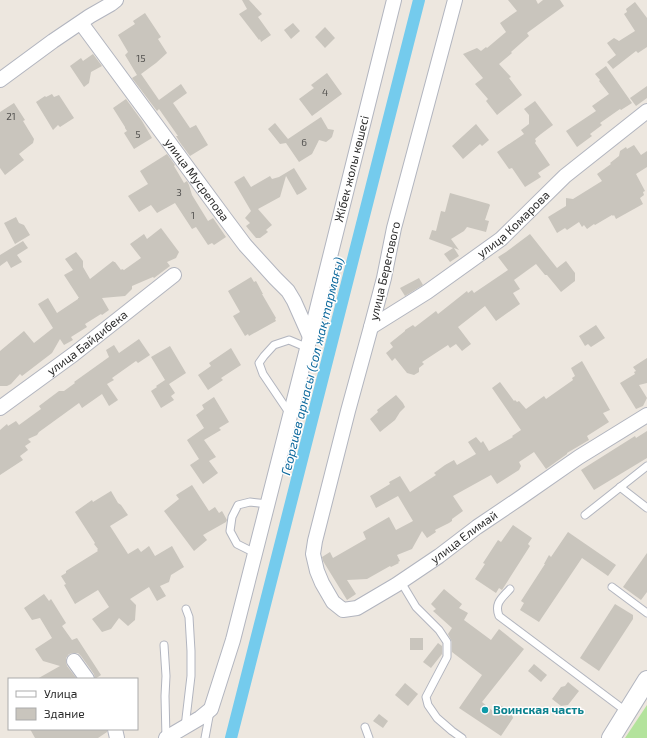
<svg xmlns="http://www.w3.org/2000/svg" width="647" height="738" viewBox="0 0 647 738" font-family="'Exo 2',sans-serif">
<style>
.green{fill:#b3e39c}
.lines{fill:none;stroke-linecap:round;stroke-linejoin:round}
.canal{stroke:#74cbed;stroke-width:12}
.building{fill:#c9c5bd}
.service-casing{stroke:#b2b5bf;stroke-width:9}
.minor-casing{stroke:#b2b5bf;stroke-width:16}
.tertiary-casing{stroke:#b2b5bf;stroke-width:20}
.service{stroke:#fff;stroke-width:7}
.minor{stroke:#fff;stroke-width:14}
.tertiary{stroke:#fff;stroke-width:18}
.culture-dot{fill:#0f9aa8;stroke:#fff;stroke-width:1.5}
.labels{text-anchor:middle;stroke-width:3;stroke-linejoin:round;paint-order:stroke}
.number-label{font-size:10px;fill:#535250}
.street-label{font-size:12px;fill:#2c2c2c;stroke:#fff}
.culture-label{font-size:12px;font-weight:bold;fill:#0d838f;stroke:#fff;text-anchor:start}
.water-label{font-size:13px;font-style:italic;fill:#0f6a9d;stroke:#fff}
</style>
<rect width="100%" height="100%" fill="#ede7df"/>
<polygon class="green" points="647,705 647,738 625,738"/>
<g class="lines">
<polyline class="canal" points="231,738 419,0"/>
</g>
<g class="building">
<polygon points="242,0 249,0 262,14 258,17 271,35 261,42 260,39 259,40 239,14 247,9"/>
<polygon points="508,0 536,0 538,4 543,0 560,0 564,6 527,33 529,36 511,52 512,53 499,64 511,77 509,78 522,95 497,115 486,101 488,99 475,84 483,78 463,54 477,48 481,51 486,47 487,48 506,32 500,23 517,11"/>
<polygon points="635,2 647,18 647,47 638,53 636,51 613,69 607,62 616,55 607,43 614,38 619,41 635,31 624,14 627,12 626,9"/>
<polygon points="145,13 161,37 158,39 167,53 156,63 141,74 159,100 181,84 187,93 173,103 190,128 196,125 208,145 190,156 181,144 176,136 178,136 159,109 157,111 132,78 137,75 125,55 128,52 118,35 135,24 133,21"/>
<polygon points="293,23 300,31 291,39 284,30"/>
<polygon points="325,27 335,38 325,48 315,37"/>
<polygon points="93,54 102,66 91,72 89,83 84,87 70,66 81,58 83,61"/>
<polygon points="606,66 632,103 621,110 620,109 600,123 602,125 590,134 592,136 577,147 566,131 596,111 592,106 609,94 599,81 600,80 595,74"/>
<polygon points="327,73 342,94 312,116 299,99 314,88 311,85"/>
<polygon points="647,86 647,98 636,106 630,98"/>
<polygon points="52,94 54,97 59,95 74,118 60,127 58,125 53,130 36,102 45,96 46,97"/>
<polygon points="126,99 142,121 152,138 134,149 124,133 127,131 125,128 125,127 113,108"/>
<polygon points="535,101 553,125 541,134 535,139 536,141 535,143 550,165 538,173 541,177 525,187 512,168 509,169 497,152 524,134 521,130 529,124 529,115 524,109"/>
<polygon points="14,103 25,120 23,121 34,139 33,143 19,154 24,160 5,175 0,168 0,112"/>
<polygon points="321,117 328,129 334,130 332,137 330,139 326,142 319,140 312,154 299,162 286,143 280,144 268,129 275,123 288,139"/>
<polygon points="476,124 489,140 482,146 480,144 463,159 452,146"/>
<polygon points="634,145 641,155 647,151 647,167 636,174 645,191 643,192 644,195 640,198 643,204 616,219 614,215 613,216 612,215 595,225 594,224 587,229 584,225 582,227 579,222 567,230 565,228 557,233 548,217 566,206 566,198 573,199 602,181 597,174 611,164 610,163 619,156 620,151 626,147 627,149"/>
<polygon points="167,154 175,165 174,166 184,183 187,181 189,185 192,195 208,221 213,218 226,237 214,245 212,243 208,245 196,227 192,229 175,203 157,213 151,205 139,212 128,196 148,184 140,171"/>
<polygon points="294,168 307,189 301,193 297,195 286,176 280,197 258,209 272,225 266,230 268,232 260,238 256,238 246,226 250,223 245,218 251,211 234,182 244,176 251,187 270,176 272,179 279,177"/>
<polygon points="450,193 489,204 490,205 485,220 489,221 486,232 467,227 464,231 451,239 459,250 454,248 459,256 450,262 444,254 453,248 429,239 432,230 436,231 441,211 445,212"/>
<polygon points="16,217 19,223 24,225 30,235 15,244 4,223"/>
<polygon points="161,228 179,252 176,258 167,262 170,266 154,278 153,277 132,286 132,289 125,296 102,298 109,310 102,315 101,314 85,324 87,327 71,337 73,340 64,345 60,339 52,353 22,376 20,374 11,384 7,386 0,386 0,351 24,331 34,343 53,328 38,304 48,298 57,313 78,299 78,298 79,298 64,275 73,270 65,259 76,252 83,261 83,267 90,279 113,261 114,262 115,262 121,270 122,269 124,270 141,258 130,244 144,234 147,239"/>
<polygon points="530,234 557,268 566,261 575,273 575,281 561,292 547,275 545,275 536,264 514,280 520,289 513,293 520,304 496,321 485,306 458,327 471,344 462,351 456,344 450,348 448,345 422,362 424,364 419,368 419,372 414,375 407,373 395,358 392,361 386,353 393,347 390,343 405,331 405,330 413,325 415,327 436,311 438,314 467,291 468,293 472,290 474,293 508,270 498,257 506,252"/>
<polygon points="23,241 28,248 17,255 22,262 11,268 7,261 0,266 0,255"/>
<polygon points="251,277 254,282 256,281 263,294 262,294 276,318 275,319 276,321 249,336 248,334 245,336 233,316 240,312 228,291"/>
<polygon points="419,278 423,285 405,296 400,288"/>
<polygon points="596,325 605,338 591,347 588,344 585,346 579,336"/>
<polygon points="139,339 150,355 138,363 136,361 112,378 114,380 107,384 118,400 109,406 102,394 82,408 79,403 39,432 37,435 28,439 31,442 25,446 28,450 20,456 23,460 0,475 0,430 7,424 8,426 16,421 19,425 41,409 39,406 59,391 64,391 75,383 74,382 109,357 106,350 114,345 119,353"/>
<polygon points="170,346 186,373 169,384 175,393 171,396 174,400 161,408 151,391 157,387 156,386 165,380 151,357"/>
<polygon points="231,348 241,365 221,378 223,380 208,390 198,375 211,366 209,363"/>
<polygon points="647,358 647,383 639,385 647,398 643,406 636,409 620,383 635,374 634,372 636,371 633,367"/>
<polygon points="582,361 610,410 603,413 609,422 587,436 589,440 567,453 567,454 546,469 534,452 519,462 521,466 519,470 497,484 491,475 453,496 463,511 452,519 452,521 449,523 435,530 436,532 427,538 422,531 412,549 397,555 400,561 398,562 399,563 391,567 390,566 367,579 347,580 356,594 347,600 323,561 322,557 330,552 333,558 366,539 363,532 389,517 396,530 413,521 398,496 376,508 370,496 390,484 389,482 400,476 410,492 436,475 434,473 445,465 454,460 457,465 476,454 468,442 476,437 481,443 483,441 489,451 513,437 512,436 521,430 492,388 500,382 514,401 515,400 517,402 519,401 526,409 544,396 546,399 573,380 572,378 575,376 571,368"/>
<polygon points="396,395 403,403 405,407 400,412 395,420 380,432 370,419 378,412 377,410"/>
<polygon points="214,397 229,422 219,428 221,430 204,440 216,457 209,461 218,473 203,484 190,465 199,459 187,440 204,428 196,415 204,409 202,405"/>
<polygon points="647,431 647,458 594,490 581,470 635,436 636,438"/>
<polygon points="192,485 209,511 215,507 219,513 222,511 227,520 226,522 203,535 207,540 194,551 164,511 179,499 176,495"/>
<polygon points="111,491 118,503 121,505 128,515 110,526 128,554 138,548 141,552 149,546 155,556 172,546 184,567 171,575 169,582 160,586 166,596 157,601 149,587 130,599 136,605 135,620 128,626 119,618 111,629 102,632 92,619 109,607 98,590 75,604 64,585 66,584 61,576 66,573 66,571 98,551 97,550 98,549 94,544 95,543 75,512 92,500 93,502"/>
<polygon points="513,525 532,538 528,544 530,546 502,590 499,588 496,593 475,579 485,564 483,563 498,540 501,542"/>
<polygon points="568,532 616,565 608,576 582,558 539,622 520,610 524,603 521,601 545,564 544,564 549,555 551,557"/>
<polygon points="647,553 647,592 641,600 623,587"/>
<polygon points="444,589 462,604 459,608 468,613 464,620 491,640 499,629 524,649 482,702 494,712 500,705 511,712 513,718 501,736 459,708 482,675 452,652 452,642 448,634 452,628 433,611 436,609 431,604"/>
<polygon points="44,594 49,601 51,599 66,623 62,626 72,640 77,638 101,675 95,679 94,674 81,656 78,653 74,653 69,654 66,658 66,662 67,666 77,679 37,679 60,666 43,661 35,649 52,638 40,618 32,620 24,608"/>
<polygon points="615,604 633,615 633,619 599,671 580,658"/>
<rect x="410" y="638" width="13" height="12"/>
<polygon points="438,643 442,646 442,654 431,668 423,662"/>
<polygon points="534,664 547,675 541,682 528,671"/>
<polygon points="568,682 579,691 568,705 561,706 552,699 561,687 565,686"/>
<polygon points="405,683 418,694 408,706 395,695"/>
<polygon points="379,714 388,721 383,728 373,721"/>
<polygon points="30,729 107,729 107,732 98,738 35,738"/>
</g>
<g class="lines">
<g class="service-casing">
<g id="service">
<polyline points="290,414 263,374 259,363 264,356 274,345 289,340 308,348"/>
<polyline points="620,487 647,508"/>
<polyline points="585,515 647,466"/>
<polyline points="255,553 237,544 230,531 232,517 238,505 250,502 268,504"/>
<polyline points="401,582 416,607 439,630 447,642 447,657 426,697 428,705 437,718 452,731 462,738"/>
<polyline points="612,587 647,613"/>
<path d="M 510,589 C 502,598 494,603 499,616 L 627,712"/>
<polyline points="164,645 166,676 165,696 166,738"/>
<polyline points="185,727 191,676 191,651 189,617 186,609"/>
<polyline points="365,727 369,738"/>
<polyline points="205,738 210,711"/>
</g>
</g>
<g class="minor-casing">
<g id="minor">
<path id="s1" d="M 455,0 L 394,228 L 384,278 L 371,327 L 348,411 L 315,541 L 313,554 L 317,571 L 322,583 L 333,602 L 343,610 L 357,608 L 396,585 L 439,556 L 477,527 L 520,498 L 579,457 L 647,415"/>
<path id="s2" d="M 81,23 L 224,217 L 245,245 L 275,278 L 288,291 L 294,301 L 310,337"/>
<polyline points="0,80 53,41 90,16 111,4 116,0"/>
<path id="s3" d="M 371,327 L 427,292 L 501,239 L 565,176 L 647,111"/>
<path id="s4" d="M 0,408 L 74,354 L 174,275"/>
<polyline points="74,661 87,679"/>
<polyline points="115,729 117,738"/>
<path id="s5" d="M 166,738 L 200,718 L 211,709 L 233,640 L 310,337 L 394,0"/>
</g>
</g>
<g class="tertiary-casing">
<polyline id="tertiary" points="611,738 647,680"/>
</g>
<use href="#service" class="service"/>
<use href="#minor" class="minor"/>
<use href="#tertiary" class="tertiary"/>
</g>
<circle class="culture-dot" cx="485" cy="710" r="4"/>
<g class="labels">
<g class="number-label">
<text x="141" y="62">15</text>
<text x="325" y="96">4</text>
<text x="11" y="120">21</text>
<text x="138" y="138">5</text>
<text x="304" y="146">6</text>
<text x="179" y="196">3</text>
<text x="193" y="219">1</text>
</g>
<g class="street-label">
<text dy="4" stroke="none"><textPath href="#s5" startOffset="612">Жібек жолы көшесі</textPath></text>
<text dy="4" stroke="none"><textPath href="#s2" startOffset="195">улица Мусрепова</textPath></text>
<text dy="4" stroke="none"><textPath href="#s3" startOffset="176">улица Комарова</textPath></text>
<text transform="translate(385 271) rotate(-77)" y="4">улица Берегового</text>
<text dy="4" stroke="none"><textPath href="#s4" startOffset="109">улица Байдибека</textPath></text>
<text dy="4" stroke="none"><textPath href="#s1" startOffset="780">улица Елимай</textPath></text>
</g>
<g class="culture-label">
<text x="493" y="714">Воинская часть</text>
</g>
<g class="water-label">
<text transform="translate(312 366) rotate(-76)" y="5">Георгиев арнасы (сол жақ тармағы)</text>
</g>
</g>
<rect x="8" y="678" width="130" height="52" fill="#ffffff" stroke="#ababab"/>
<rect x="16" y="691" width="20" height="6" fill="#ffffff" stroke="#ababab"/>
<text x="44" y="698" font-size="12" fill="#2c2c2c">Улица</text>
<rect x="16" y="708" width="20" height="12" fill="#c9c5bd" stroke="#ababab"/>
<text x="44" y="718" font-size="12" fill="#2c2c2c">Здание</text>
</svg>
